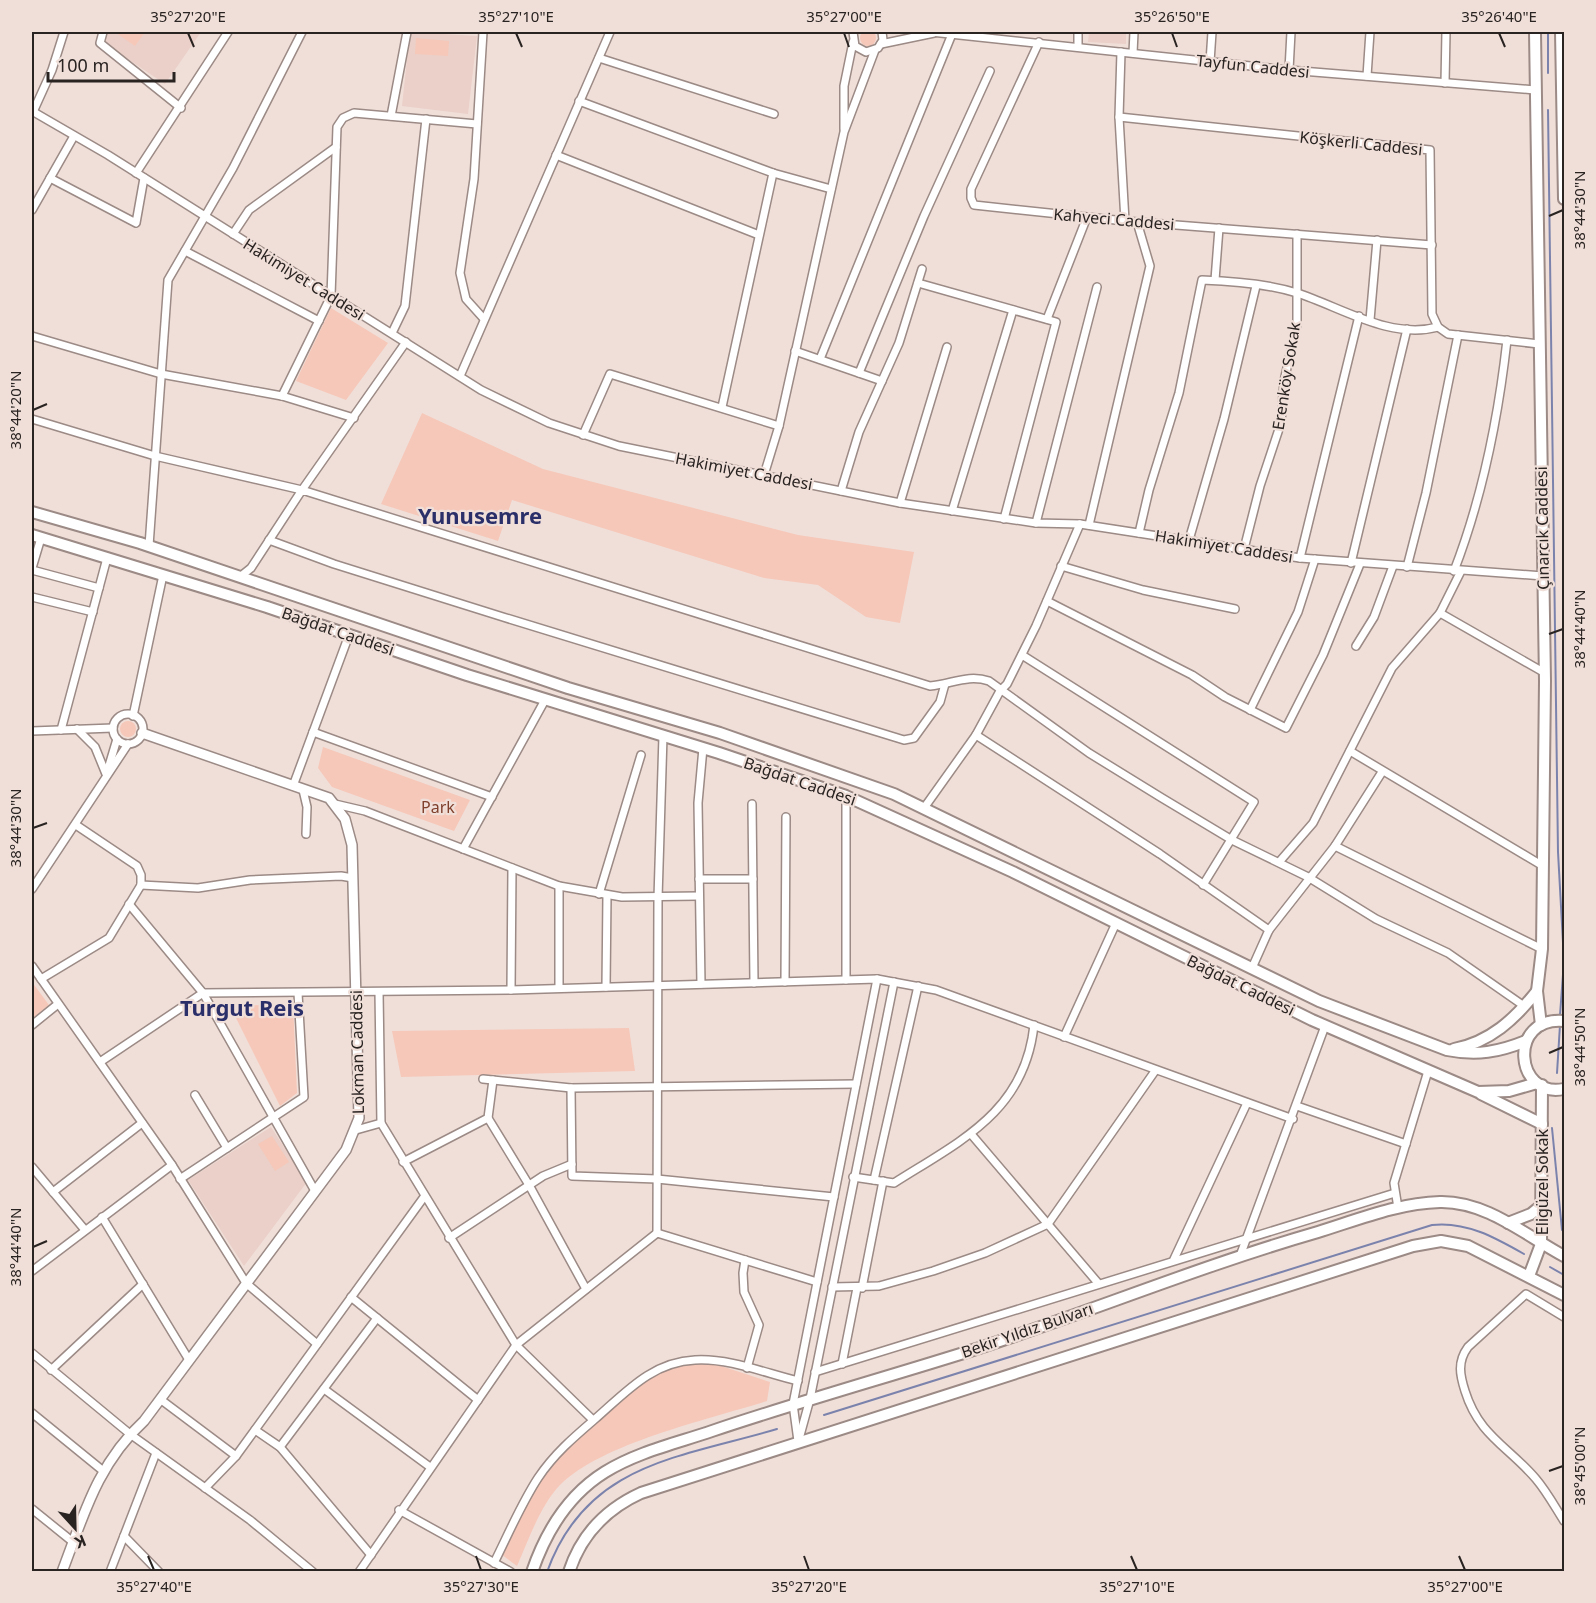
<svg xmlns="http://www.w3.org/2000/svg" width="1596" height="1603" viewBox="0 0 1596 1603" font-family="'Noto Sans',sans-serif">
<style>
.built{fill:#ead0c8}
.green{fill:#f6c8b9}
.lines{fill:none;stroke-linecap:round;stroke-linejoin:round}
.stream{stroke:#7b83ac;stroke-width:2}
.street-casing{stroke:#9b8a85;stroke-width:10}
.secondary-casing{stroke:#9b8a85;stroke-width:12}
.primary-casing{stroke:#9b8a85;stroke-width:14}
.street{stroke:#fff;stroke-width:7}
.secondary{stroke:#fff;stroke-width:9}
.primary{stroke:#fff;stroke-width:10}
.ticks{fill:none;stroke:#292321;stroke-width:2}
.labels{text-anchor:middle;stroke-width:4.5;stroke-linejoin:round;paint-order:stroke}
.street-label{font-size:16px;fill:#292321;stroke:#f0dfd9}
.park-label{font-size:16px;fill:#7f402c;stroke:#f0dfd9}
.district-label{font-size:22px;font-weight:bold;fill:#2a2f69;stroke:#f0dfd9}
.neatline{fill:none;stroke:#292321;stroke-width:2}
.ticks-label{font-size:15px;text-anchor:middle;fill:#292321}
</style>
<rect width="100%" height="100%" fill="#f0dfd9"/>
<g class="built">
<polygon points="108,32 201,32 165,84 104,43"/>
<polygon points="410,32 477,36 468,114 402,106"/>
<polygon points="1089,32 1126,32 1126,44 1088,42"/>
<polygon points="271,1127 307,1182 244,1266 188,1180"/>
</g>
<g class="green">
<circle cx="868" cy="38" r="8"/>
<polygon points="115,32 145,32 135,46"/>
<polygon points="416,38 449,41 448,56 415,54"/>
<polygon points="331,308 388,343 346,400 296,381"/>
<polygon points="422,413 543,469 798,535 914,552 900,623 866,617 818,585 764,578 512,500 498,541 381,504"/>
<circle cx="128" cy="729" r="8"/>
<polygon points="323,747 470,800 454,831 332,787 318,768"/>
<polygon points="32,982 49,1005 32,1019"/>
<polygon points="293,1004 297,1093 280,1106 230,1006"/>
<polygon points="629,1028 635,1071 401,1077 392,1031"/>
<polygon points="272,1136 289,1162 275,1171 258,1144"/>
<path d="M 712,1363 L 770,1382 L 767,1401 C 710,1419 602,1443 560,1485 C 540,1506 529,1539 517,1566 L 502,1555 L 505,1536 L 546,1465 L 629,1383 L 675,1365 Z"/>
</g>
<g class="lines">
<g class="stream">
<polyline points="1548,32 1548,73"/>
<polyline points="1548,110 1558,852 1564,961 1560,1015"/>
<polyline points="1557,1073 1560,1025"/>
<polyline points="1552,1128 1562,1230"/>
<polyline points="1550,1267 1564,1275"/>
<path d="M 824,1415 L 1432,1225 C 1466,1221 1496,1238 1524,1254"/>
<path d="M 547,1572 C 586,1463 679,1458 777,1429"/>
</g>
<g class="street-casing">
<g id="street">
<polyline points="103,32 100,43 181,108"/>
<polyline points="483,32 474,179 460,273 466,299 484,319"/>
<polyline points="853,32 855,46 866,52 878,48 883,40 882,32"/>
<polyline points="931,32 1289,70 1535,90"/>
<polyline points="1039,42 971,189 971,198 974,205 1125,221 1432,245"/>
<polyline points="881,44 934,33"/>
<polyline points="1078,46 1078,32"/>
<polyline points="1121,52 1119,117 1125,221"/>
<polyline points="1133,53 1134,32"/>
<polyline points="599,58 774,114"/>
<polyline points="1210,62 1212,32"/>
<polyline points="1289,70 1291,32"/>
<polyline points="1367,76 1370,32"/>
<polyline points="1445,83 1446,32"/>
<polyline points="579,101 773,173 831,189"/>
<polyline points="32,111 108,155 481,390 549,423 619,446 900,503 1036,523 1080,524 1300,558 1543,576"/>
<polyline points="33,112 52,70 64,32"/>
<polyline points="391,116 407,32"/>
<polyline points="1119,117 1430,150 1432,314 1438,327 1448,334 1539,344"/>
<polyline points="844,129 844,86 853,42"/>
<polyline points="556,155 759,235"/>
<polyline points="136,173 228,32"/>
<polyline points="50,178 136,223 144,178"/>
<polyline points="32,210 74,136"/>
<polyline points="233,234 249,210 336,147"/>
<polyline points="185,251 319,321"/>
<polyline points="1215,280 1219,228"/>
<polyline points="918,283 1056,322 1004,519"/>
<polyline points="1047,319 1087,217"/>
<polyline points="1370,320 1377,240"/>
<polyline points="392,333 405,306 426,119"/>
<polyline points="32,336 161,374 282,396 354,418"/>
<polyline points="795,351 882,381"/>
<polyline points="820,359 952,34"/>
<polyline points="859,373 924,216 990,71"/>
<polyline points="460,376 610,32"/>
<polyline points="282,396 331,296 337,127 343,118 354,113 477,124"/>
<polyline points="722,407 773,173"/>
<polyline points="32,419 155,456 302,490 406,342"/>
<polyline points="583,435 610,374 779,426"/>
<polyline points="764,475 779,426 844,132 875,50"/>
<polyline points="841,491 859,432 899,343 922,269"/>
<polyline points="900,503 947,347"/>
<polyline points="952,511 1013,310"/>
<polyline points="1036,523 1097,287"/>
<polyline points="1089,525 1150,266 1137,222"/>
<path d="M 1139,533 L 1149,490 L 1179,393 L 1202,280 C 1232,281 1268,284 1297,293 C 1341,307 1390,340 1438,327"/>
<polyline points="269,540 334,564 503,617 904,740 914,738 940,702 945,684"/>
<polyline points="1189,540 1224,419 1256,286"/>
<polyline points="149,546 168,280 233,168 302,32"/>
<polyline points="1244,549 1260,486 1281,423 1284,381 1297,324 1297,234"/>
<polyline points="1300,558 1359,316"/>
<polyline points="1351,563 1407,329"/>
<polyline points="1061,566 1143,590 1235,609"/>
<polyline points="1407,567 1426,493 1458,335"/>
<polyline points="32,568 41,538"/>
<polyline points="32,570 99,588"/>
<path d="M 1454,571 C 1483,496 1498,420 1507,340"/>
<path d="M 241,576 L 251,568 L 302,490 L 930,686 C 952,684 968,674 989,681 L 1089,753 L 1162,798 L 1232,840 L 1308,877 L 1376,919 L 1448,953 L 1524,1006"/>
<polyline points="32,597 93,612"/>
<polyline points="1047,601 1192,675 1225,697 1286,728 1323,655 1360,564"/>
<polyline points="1440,613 1545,673"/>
<polyline points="1356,646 1374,617 1393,566"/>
<polyline points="1022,655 1254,802 1203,885"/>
<polyline points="1250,710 1298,612 1315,559"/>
<circle cx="128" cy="729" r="15"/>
<polyline points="133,716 163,575"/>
<polyline points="77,729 95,747 106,774"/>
<polyline points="61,730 107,558"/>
<polyline points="32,731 113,728"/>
<polyline points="313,732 492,797"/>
<polyline points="976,735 1160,854 1269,930 1252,968"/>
<polyline points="1350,751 1543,866"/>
<polyline points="108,769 117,739"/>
<polyline points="293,786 349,635"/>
<polyline points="303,790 307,807 306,834"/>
<polyline points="335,804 365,811 559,886 622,897 699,896"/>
<polyline points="752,804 754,983"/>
<polyline points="924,808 976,735 1000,691 1007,684 1036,626 1080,524"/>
<polyline points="1335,846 1542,949"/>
<polyline points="463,849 545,700"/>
<polyline points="1280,861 1313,823 1392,668 1440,613 1461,571"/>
<polyline points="699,879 753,879"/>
<polyline points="141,885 198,888 250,880 341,876 353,878"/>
<polyline points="559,886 559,988"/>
<polyline points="32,889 128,744"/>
<polyline points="599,894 641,755"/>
<polyline points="129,904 203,993 315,1191"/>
<polyline points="1269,930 1335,846 1382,772"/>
<polyline points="32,966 172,1165 246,1283 317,1344"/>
<polyline points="41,979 109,938 141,885 141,875 137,866 76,825"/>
<polyline points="846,980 846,796"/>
<polyline points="785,982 786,817"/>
<polyline points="701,984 698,803 703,748"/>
<polyline points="606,987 607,895"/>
<polyline points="511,990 512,868"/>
<polyline points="32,1025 58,1004"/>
<polyline points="1064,1037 1116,923"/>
<polyline points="100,1062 203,993 511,990 877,979 936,990 1293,1119"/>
<polyline points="483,1079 571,1088 856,1084"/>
<polyline points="571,1088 572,1176 657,1179 834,1197"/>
<polyline points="195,1095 227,1148"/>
<polyline points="1297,1106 1406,1144"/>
<polyline points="488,1118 529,1185 586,1289"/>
<polyline points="381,1123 516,1345 593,1420"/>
<polyline points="356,1130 381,1123 379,992"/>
<polyline points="971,1134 1098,1283"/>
<polyline points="403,1162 488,1118 493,1080"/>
<polyline points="32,1167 85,1230"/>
<path d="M 853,1177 L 894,1183 C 960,1141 1025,1112 1034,1025"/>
<polyline points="180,1179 304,1097 298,993"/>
<polyline points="874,1180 918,986"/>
<polyline points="53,1192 142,1123"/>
<polyline points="1398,1208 1394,1183 1428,1071"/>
<polyline points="102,1217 189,1360"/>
<polyline points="657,1233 658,898 663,736"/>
<polyline points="657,1233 817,1282"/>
<polyline points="449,1238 543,1176 572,1164"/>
<polyline points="1240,1256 1325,1026"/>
<polyline points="1174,1259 1247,1103"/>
<polyline points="745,1260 743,1273 744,1292 759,1325 747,1368"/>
<polyline points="32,1271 172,1165"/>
<polyline points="832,1287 879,1286 933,1271 985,1253 1048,1224 1155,1071"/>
<polyline points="862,1288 883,1181"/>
<polyline points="351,1297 478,1400"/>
<path d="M 1564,1317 L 1526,1294 L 1468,1347 C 1457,1362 1460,1375 1465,1391 C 1479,1436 1508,1446 1536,1479 C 1547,1492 1555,1507 1564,1521"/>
<polyline points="32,1353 130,1434 250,1520 313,1572"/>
<polyline points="842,1364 857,1288"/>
<polyline points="51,1370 143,1284"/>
<polyline points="815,1372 1395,1193"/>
<polyline points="324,1389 430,1467"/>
<polyline points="160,1399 236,1456"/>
<polyline points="32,1413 102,1470"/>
<polyline points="255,1430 280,1447 371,1555"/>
<polyline points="799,1439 810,1399 894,982"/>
<polyline points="798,1441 793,1404 877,979"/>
<polyline points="280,1447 377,1318"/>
<polyline points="205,1488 236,1456 424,1197"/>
<polyline points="32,1509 73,1542"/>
<polyline points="399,1510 511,1572"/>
<polyline points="124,1536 159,1572"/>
<path d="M 494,1563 C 508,1535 521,1504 538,1478 C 554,1454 574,1437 595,1419 C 626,1392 652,1362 695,1360 C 729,1358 765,1373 798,1381"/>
<polyline points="110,1572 156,1453"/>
<polyline points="359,1572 516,1345 657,1233"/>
</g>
</g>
<g class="secondary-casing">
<path id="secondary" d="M 62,1572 C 84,1514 98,1463 144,1421 L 346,1150 L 359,1118 L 352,845 L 345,819 L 329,798 L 142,733"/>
</g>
<g class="primary-casing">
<g id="primary">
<polyline points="1535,32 1545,681 1542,949 1537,991 1541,1025"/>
<polyline points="1561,32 1564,199"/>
<path d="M 32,512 L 140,543 L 568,688 L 720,733 L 894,794 L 1319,1001 L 1447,1050 C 1477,1056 1499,1052 1526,1041"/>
<polyline points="32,535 267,607 467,675 719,753 846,796 1013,872 1312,1020 1478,1092 1509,1091 1537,1083"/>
<path d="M 1564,1021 C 1507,1016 1515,1099 1564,1089"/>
<path d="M 1454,1049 C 1490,1042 1515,1019 1537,991"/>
<polyline points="1481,1094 1542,1124"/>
<polyline points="1508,1223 1531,1214 1542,1205"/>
<polyline points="1529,1276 1541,1244 1542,1085"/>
<path d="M 532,1572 C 546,1531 568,1495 605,1472 C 637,1452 677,1443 712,1431 C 798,1402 884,1378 970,1351 C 1087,1313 1200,1266 1318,1232 C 1357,1220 1398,1203 1440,1202 C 1486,1201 1525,1235 1564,1256"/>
<path d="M 569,1572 C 581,1535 606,1509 641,1493 L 1413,1246 L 1441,1241 L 1468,1246 L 1564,1295"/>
</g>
</g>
<use href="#street" class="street"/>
<use href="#secondary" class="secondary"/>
<use href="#primary" class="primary"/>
</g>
<path class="ticks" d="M 188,33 L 194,47M 516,33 L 522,47M 844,33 L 849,47M 1172,33 L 1177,47M 1499,33 L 1505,47M 1549,216 L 1563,210M 33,410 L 47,404M 1549,634 L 1563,629M 33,828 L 47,823M 1549,1053 L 1563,1047M 33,1247 L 47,1241M 1549,1471 L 1563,1466M 148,1556 L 154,1570M 476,1556 L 481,1570M 804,1556 L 809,1570M 1131,1556 L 1137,1570M 1459,1556 L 1465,1570"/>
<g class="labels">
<g class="street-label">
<text transform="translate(1253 66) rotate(6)" y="6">Tayfun Caddesi</text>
<text transform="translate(1361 143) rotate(6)" y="6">Köşkerli Caddesi</text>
<text transform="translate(1114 219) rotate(5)" y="6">Kahveci Caddesi</text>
<text transform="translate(304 279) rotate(32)" y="6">Hakimiyet Caddesi</text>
<text transform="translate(1286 376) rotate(-81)" y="6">Erenköy Sokak</text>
<text transform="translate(744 471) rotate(11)" y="6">Hakimiyet Caddesi</text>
<text transform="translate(1542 528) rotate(-91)" y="6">Çınarcık Caddesi</text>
<text transform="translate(1224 546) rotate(9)" y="6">Hakimiyet Caddesi</text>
<text transform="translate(338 631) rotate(19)" y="6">Bağdat Caddesi</text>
<text transform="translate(800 781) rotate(19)" y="6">Bağdat Caddesi</text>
<text transform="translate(1241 985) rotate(26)" y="6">Bağdat Caddesi</text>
<text transform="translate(357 1052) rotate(-91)" y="6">Lokman Caddesi</text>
<text transform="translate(1542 1182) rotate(-90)" y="6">Eligüzel Sokak</text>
<text transform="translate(1027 1330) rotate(-19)" y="6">Bekir Yıldız Bulvarı</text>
</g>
<g class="park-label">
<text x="438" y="813">Park</text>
</g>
<g class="district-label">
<text x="480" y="524">Yunusemre</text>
<text x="242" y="1016">Turgut Reis</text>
</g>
</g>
<rect width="1596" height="1603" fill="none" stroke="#f0dfd9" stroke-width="66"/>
<g transform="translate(75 1528) rotate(158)" stroke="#f0dfd9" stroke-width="4.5" paint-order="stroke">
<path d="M0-4.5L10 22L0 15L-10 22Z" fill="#292321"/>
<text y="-9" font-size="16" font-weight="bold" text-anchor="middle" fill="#292321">K</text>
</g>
<path d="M48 72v9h126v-9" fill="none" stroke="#292321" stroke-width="3"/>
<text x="57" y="72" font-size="18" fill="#292321" stroke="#f0dfd9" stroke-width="4.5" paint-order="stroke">100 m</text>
<rect x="33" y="33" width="1530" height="1537" class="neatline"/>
<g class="ticks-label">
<text x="188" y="22">35°27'20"E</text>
<text x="516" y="22">35°27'10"E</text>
<text x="844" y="22">35°27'00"E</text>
<text x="1172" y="22">35°26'50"E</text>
<text x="1499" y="22">35°26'40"E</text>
<text transform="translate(1580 210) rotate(-90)" y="5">38°44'30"N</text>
<text transform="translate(16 410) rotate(-90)" y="5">38°44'20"N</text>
<text transform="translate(1580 629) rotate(-90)" y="5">38°44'40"N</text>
<text transform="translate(16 828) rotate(-90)" y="5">38°44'30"N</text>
<text transform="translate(1580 1047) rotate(-90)" y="5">38°44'50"N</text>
<text transform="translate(16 1247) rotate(-90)" y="5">38°44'40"N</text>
<text transform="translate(1580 1466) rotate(-90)" y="5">38°45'00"N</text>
<text x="154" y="1592">35°27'40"E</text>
<text x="481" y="1592">35°27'30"E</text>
<text x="809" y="1592">35°27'20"E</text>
<text x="1137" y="1592">35°27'10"E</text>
<text x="1465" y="1592">35°27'00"E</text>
</g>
</svg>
